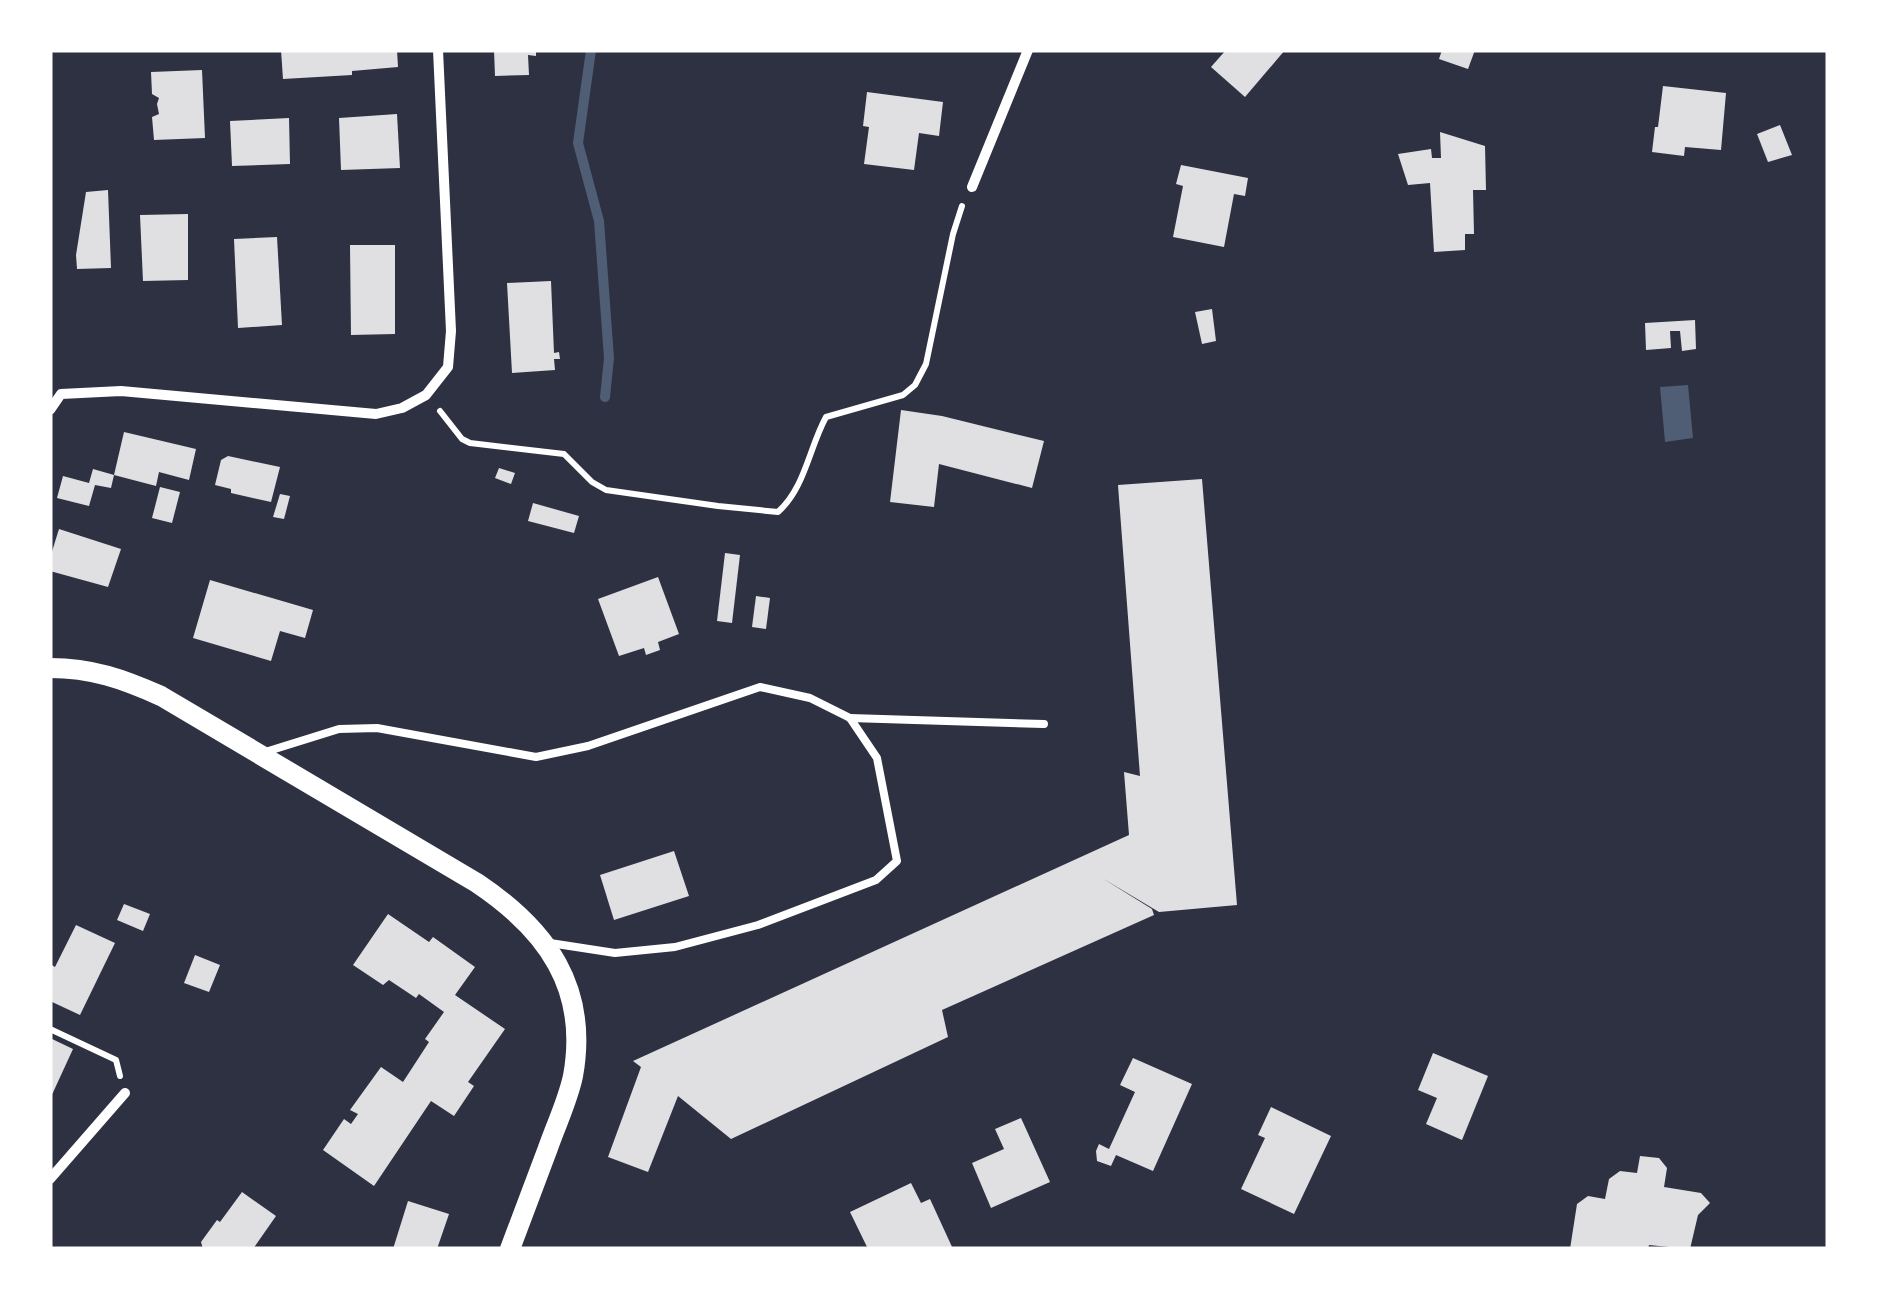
<svg xmlns="http://www.w3.org/2000/svg" width="1878" height="1299" viewBox="0 0 1878 1299" font-family="'Alegreya Sans',sans-serif">
<style>
.water{fill:#4f5d75}
.lines{fill:none;stroke-linecap:round;stroke-linejoin:round}
.stream{stroke:#4f5d75;stroke-width:10}
.building{fill:#e0e0e3}
.path{stroke:#fff;stroke-width:6}
.service{stroke:#fff;stroke-width:8}
.minor{stroke:#fff;stroke-width:10}
.secondary{stroke:#fff;stroke-width:20}
</style>
<rect width="100%" height="100%" fill="#2d3142"/>
<polygon class="water" points="1688,385 1693,438 1665,442 1660,387"/>
<g class="lines">
<polyline class="stream" points="591,50 578,143 599,221 609,358 605,397"/>
</g>
<g class="building">
<polygon points="281,50 304,50 306,52 397,50 398,67 352,71 352,75 283,79"/>
<polygon points="494,50 536,50 536,56 528,55 529,75 495,76"/>
<polygon points="1226,50 1285,50 1245,97 1211,67"/>
<polygon points="1442,50 1475,50 1468,69 1439,59"/>
<polygon points="202,70 205,138 154,140 152,117 159,114 157,104 159,98 152,94 151,72"/>
<polygon points="1663,86 1726,93 1721,150 1685,147 1684,156 1652,152 1655,127 1658,127"/>
<polygon points="867,92 943,102 939,136 919,133 914,170 864,164 869,127 863,126"/>
<polygon points="397,114 400,168 341,170 339,118"/>
<polygon points="289,118 290,164 232,166 230,121"/>
<polygon points="1780,125 1792,155 1768,162 1757,134"/>
<polygon points="1440,132 1485,146 1486,190 1473,190 1474,234 1465,234 1465,250 1434,252 1430,183 1408,185 1398,154 1431,149 1432,158 1441,158"/>
<polygon points="1181,165 1248,178 1245,196 1234,194 1224,247 1173,237 1183,186 1176,184"/>
<polygon points="108,190 111,268 77,269 76,255 86,192"/>
<polygon points="188,214 188,280 143,281 140,215"/>
<polygon points="277,237 282,325 238,328 234,239"/>
<polygon points="350,245 395,245 395,334 351,335"/>
<polygon points="551,281 554,353 559,352 560,359 554,359 555,370 512,373 507,283"/>
<polygon points="1212,309 1216,341 1202,344 1195,312"/>
<polygon points="1695,320 1696,349 1682,351 1680,331 1670,331 1671,348 1646,350 1645,323"/>
<polygon points="901,410 942,416 1044,441 1032,488 939,464 934,507 890,502"/>
<polygon points="124,432 196,449 189,480 159,472 156,486 114,475"/>
<polygon points="228,456 280,467 271,502 231,493 231,489 215,485 221,460"/>
<polygon points="499,468 515,473 511,484 495,478"/>
<polygon points="93,469 114,475 111,488 95,485 89,506 57,498 63,476 89,483"/>
<polygon points="1202,479 1237,905 1159,912 1102,878 1152,909 1154,915 942,1010 948,1037 731,1139 678,1096 648,1172 608,1157 641,1067 633,1061 1129,835 1124,772 1140,776 1118,485"/>
<polygon points="160,487 180,492 172,523 152,518"/>
<polygon points="280,494 290,496 284,519 273,517"/>
<polygon points="533,503 579,516 574,533 528,521"/>
<polygon points="59,529 121,549 108,587 50,571 50,558"/>
<polygon points="725,553 740,555 732,623 717,621"/>
<polygon points="658,577 679,634 658,642 660,650 646,655 644,648 619,656 598,599"/>
<polygon points="210,580 313,610 305,638 280,631 271,661 193,638"/>
<polygon points="756,596 770,598 766,629 752,627"/>
<polygon points="674,851 689,896 614,920 600,875"/>
<polygon points="124,904 150,914 143,931 117,920"/>
<polygon points="388,914 429,942 433,937 475,967 455,995 505,1029 468,1082 474,1086 454,1116 431,1101 374,1186 323,1150 344,1119 351,1124 358,1114 350,1110 381,1067 403,1082 429,1042 425,1039 444,1012 419,994 416,998 389,980 383,985 353,965"/>
<polygon points="76,925 115,943 80,1015 50,1001 50,964 55,967"/>
<polygon points="195,955 220,965 209,992 184,983"/>
<polygon points="50,1038 73,1049 50,1099"/>
<polygon points="1433,1053 1488,1076 1462,1140 1426,1124 1437,1098 1418,1090"/>
<polygon points="1133,1058 1192,1084 1153,1171 1116,1155 1111,1166 1097,1161 1096,1151 1099,1144 1109,1149 1135,1092 1120,1085"/>
<polygon points="1271,1107 1331,1136 1294,1214 1241,1189 1265,1138 1258,1135"/>
<polygon points="1021,1118 1050,1182 991,1208 972,1163 1004,1149 995,1129"/>
<polygon points="1640,1156 1659,1158 1667,1168 1664,1187 1701,1193 1710,1203 1698,1215 1690,1249 1649,1245 1648,1249 1570,1249 1577,1204 1588,1196 1605,1199 1609,1179 1620,1171 1637,1173"/>
<polygon points="911,1183 921,1203 930,1199 953,1249 868,1249 850,1212"/>
<polygon points="242,1192 276,1216 253,1249 203,1249 201,1242 217,1220 220,1222"/>
<polygon points="408,1201 449,1214 437,1249 393,1249"/>
</g>
<g class="lines">
<g class="path">
<path d="M 440,411 L 462,439 L 470,443 L 564,454 L 592,482 L 606,490 L 718,506 L 778,512 C 805,488 809,448 826,417 L 903,395 L 915,385 L 926,364 L 953,234 L 962,206"/>
<polyline points="50,1029 116,1060 120,1076"/>
</g>
<g class="service">
<polyline points="850,718 1044,724"/>
<polyline points="262,753 339,729 377,728 536,757 588,746 760,687 810,698 850,718 877,758 897,861 876,880 758,925 675,947 615,953 550,943"/>
</g>
<g class="minor">
<polyline points="972,187 1028,50"/>
<polyline points="50,410 61,394 121,391 376,414 402,408 426,395 448,367 451,331 438,50"/>
<polyline points="50,1179 125,1093"/>
</g>
<path class="secondary" d="M 50,668 C 92,668 123,679 161,696 L 477,883 C 547,930 589,988 573,1076 C 568,1100 556,1125 548,1148 C 535,1182 523,1215 510,1249"/>
</g>
<rect width="1878" height="1299" fill="none" stroke="#ffffff" stroke-width="105"/>
</svg>
